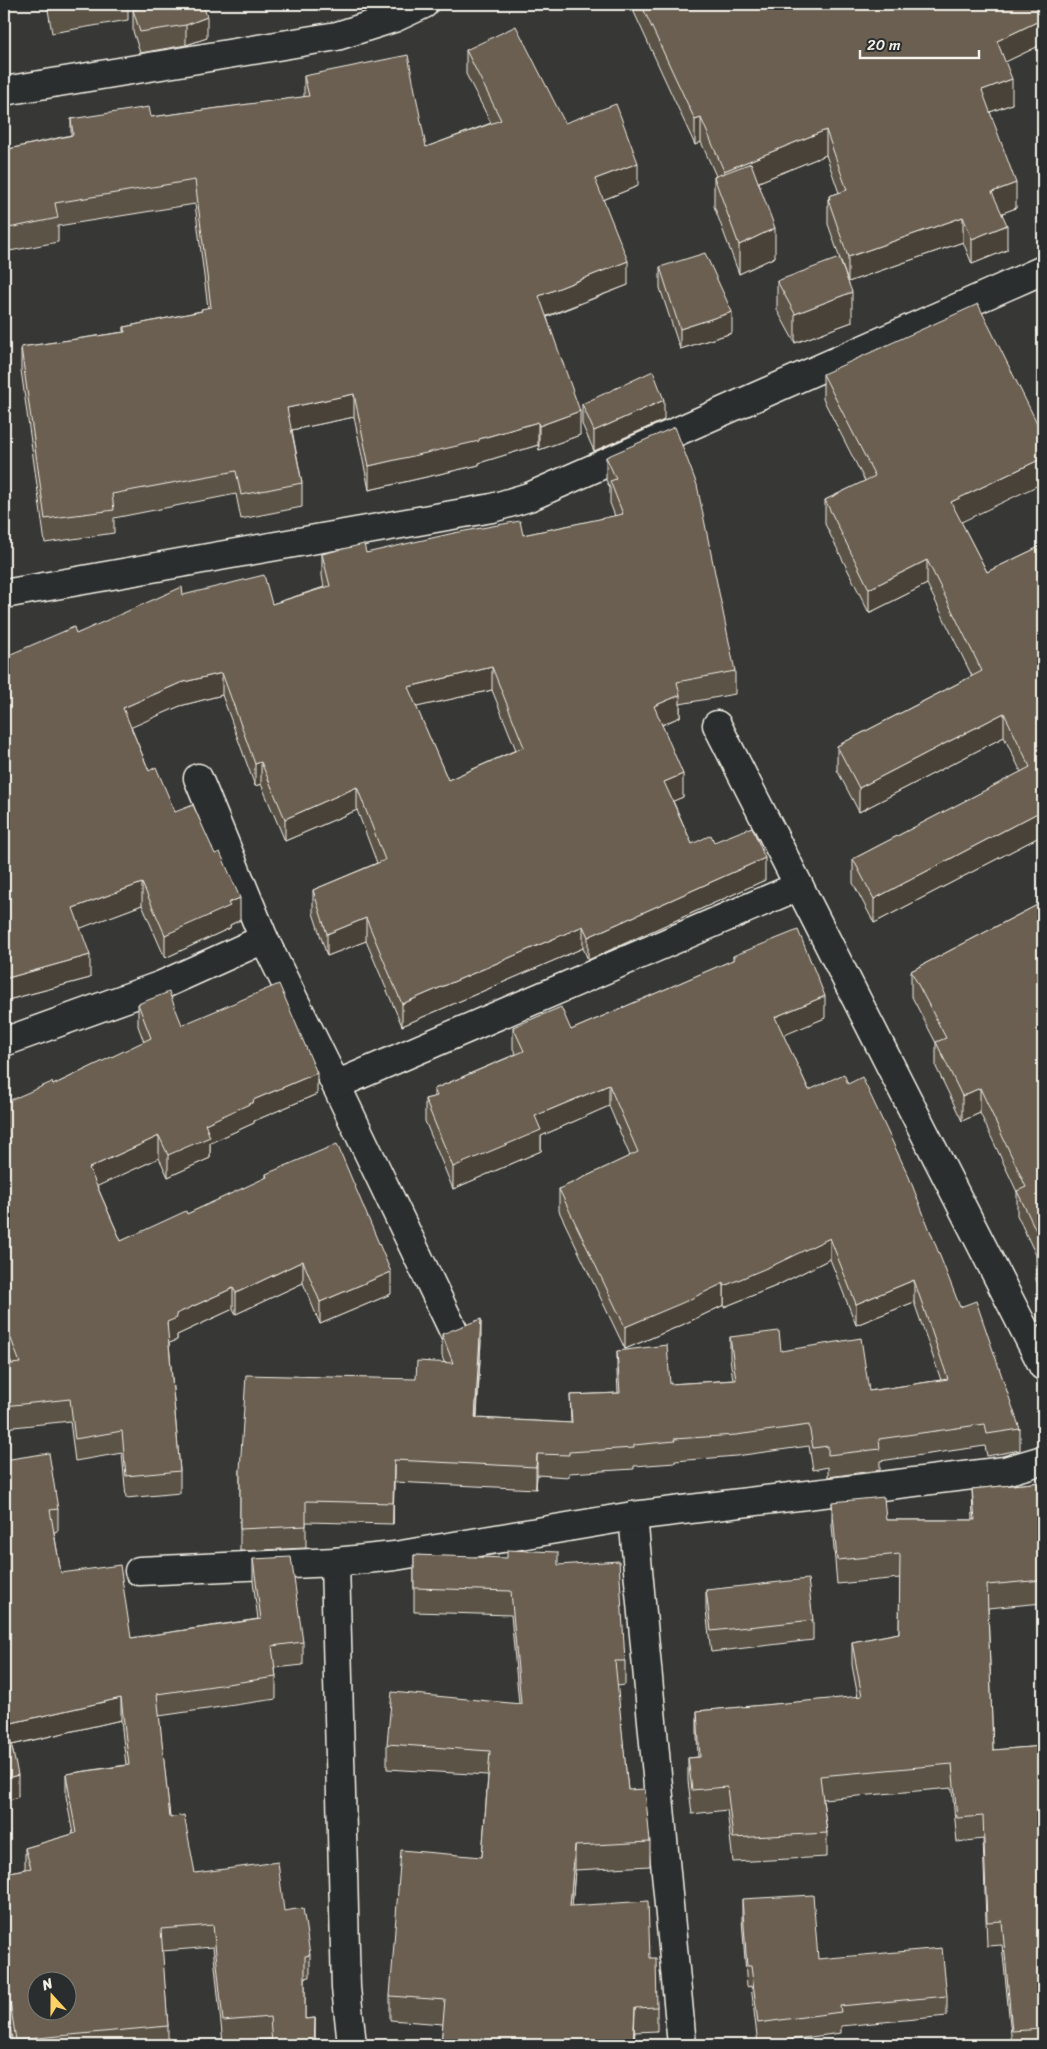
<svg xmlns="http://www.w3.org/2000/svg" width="1047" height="2049" viewBox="0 0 1047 2049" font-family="Sriracha,sans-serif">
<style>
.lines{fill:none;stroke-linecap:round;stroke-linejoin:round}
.street-casing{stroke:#f4f1e8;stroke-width:31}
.street{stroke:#2a2d2e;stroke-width:28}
.wall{fill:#5b5246;stroke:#f4f1e8;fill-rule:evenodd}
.shaded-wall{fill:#4a4239;stroke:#f4f1e8}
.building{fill:#6a5f51;stroke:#f4f1e8;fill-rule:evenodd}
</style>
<rect width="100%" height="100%" fill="#373735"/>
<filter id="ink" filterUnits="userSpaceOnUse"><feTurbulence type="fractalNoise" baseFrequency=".02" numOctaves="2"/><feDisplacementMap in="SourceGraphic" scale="10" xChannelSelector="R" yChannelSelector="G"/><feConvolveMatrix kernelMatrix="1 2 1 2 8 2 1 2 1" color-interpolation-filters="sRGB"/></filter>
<g filter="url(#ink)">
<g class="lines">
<g class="street-casing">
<g id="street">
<polyline points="4,91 337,36 394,18 424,4"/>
<polyline points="4,594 492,508 529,497 1043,270"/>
<polyline points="717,725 799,886"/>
<polyline points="198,778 264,939"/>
<polyline points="4,1042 162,985 264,939 336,1085 455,1334"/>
<polyline points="336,1085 799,886 1043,1366"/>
<polyline points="633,1516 682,2045"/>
<polyline points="335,1562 346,1988 352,2045"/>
<polyline points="139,1571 335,1562 395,1556 633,1516 1005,1471 1043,1460"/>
</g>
</g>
<use href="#street" class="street"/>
</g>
<g class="wall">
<polygon points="47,4 128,4 128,20 52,33"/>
<polygon points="152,4 207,38 186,45 140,53 133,31 133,10"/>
<polygon points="633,4 1043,4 1043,44 1005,62 1012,104 990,112 1016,208 1002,213 1007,250 972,264 963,242 848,282 828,224 828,199 829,199 829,196 839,193 826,155 759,182 775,257 739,274 714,206 714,177 716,176 701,142 695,145 633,10"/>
<polygon points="466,50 565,123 638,186 603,200 628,285 547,317 580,435 539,450 538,445 479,463 479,465 369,490 354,417 292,430 302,483 302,507 241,519 236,494 114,518 114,533 45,543 21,370 21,347 124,332 124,327 201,311 208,308 195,204 58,226 58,242 4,252 4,150 71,135 71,119 151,117 304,97 304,76 426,147 491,123 466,74"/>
<polygon points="660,267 732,333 680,349 660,288"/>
<polygon points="777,281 852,322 795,343 777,310"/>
<polygon points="823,374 961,522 987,572 1043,545 1043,835 874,923 853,883 853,859 1021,772 1004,737 859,812 837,770 837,746 972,676 927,584 869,613 825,524 825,500 865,481 823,399"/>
<polygon points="582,404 664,420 594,451 582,424"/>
<path d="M 606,457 L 735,671 L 735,694 L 680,704 L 680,717 L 662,725 L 683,797 L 673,801 L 692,844 L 714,842 L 765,880 L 588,960 L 583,948 L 402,1026 L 366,941 L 327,956 L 313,913 L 313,890 L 377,863 L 357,810 L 285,841 L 261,784 L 255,786 L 222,695 L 180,706 L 131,727 L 149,771 L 175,812 L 240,920 L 230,925 L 230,928 L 165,958 L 142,905 L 80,928 L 90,978 L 4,1001 L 76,634 L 183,595 L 272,604 L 324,587 L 322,576 L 322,554 L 366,553 L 523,535 L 615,516 L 610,503 L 610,488 L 606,480 ZM 492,690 L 516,750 L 448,780 L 416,707 Z"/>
<polygon points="1043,902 1043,1295 1036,1280 1036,1255 1017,1215 1017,1192 980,1113 962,1121 936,1067 936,1043 911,995 911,971"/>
<polygon points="733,956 825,1018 783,1035 809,1090 960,1307 1020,1429 1020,1450 987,1456 985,1446 880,1461 880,1470 828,1477 828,1467 813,1470 809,1446 736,1456 675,1461 675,1463 634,1466 634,1469 569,1473 569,1477 537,1475 536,1489 394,1482 393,1524 306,1522 306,1548 240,1551 240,1470 416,1379 444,1362 442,1356 442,1334 481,1341 477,1418 571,1423 570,1395 618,1393 617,1372 617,1351 670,1384 733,1380 730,1358 730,1337 781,1351 869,1391 941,1380 914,1302 856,1325 830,1259 776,1286 724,1307 724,1305 682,1325 625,1349 559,1211 559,1189 630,1156 609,1106 541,1136 541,1151 453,1189 425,1121 425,1099 434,1097 434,1089 516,1054 513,1049 513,1027 571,1030 733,960"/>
<polygon points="138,1004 182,1025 317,1094 254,1121 254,1123 210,1143 210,1158 168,1177 159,1158 97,1186 121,1241 187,1214 266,1178 266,1174 391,1294 320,1324 303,1283 236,1314 233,1309 177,1335 177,1340 169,1343 180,1471 180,1493 126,1498 122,1453 75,1461 70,1421 4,1428 4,1365 12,1364 4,1341 4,1103 53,1085 144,1042 138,1026"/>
<polygon points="4,1460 58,1509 58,1531 54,1532 61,1573 131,1638 258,1619 253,1581 253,1559 303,1642 303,1665 275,1668 276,1677 276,1699 159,1716 170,1818 195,1873 284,1911 310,1955 310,1977 305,1978 305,2019 315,2018 315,2045 270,2045 270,2039 223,2043 213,1947 162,1951 168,2026 168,2045 13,2045 4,1988 4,1873 25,1869 25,1848 73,1834 66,1796 66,1774 126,1765 121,1720 12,1745 18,1797 4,1802"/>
<polygon points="1043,1482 1043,1603 988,1608 993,1750 1043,1746 1043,1834 1040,1834 1043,1930 1043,2045 1012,2045 1002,1945 987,1946 983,1839 957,1842 952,1788 823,1799 827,1833 827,1857 733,1862 727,1810 692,1814 688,1781 688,1758 698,1757 697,1735 697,1711 858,1697 852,1665 852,1642 899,1633 900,1578 837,1584 832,1526 832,1502 886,1520 973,1520 972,1489"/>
<polygon points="414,1555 558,1565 625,1661 625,1685 617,1686 628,1790 650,1842 650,1866 575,1870 572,1906 650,1958 657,2007 657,2031 635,2032 634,2045 441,2045 443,2024 390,2020 390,1996 482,1857 488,1775 387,1769 387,1744 519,1704 511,1615 414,1612"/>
<polygon points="706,1590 813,1620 813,1640 711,1652 706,1610"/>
<polygon points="742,1899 818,1959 947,1996 947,2016 841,2026 841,2033 758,2044 751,1986 747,1987 742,1920"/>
</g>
<g class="shaded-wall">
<polygon points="207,17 207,38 186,45 186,25"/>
<polygon points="1043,19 1043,44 997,66 997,41"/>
<polygon points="1012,79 1012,104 982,115 982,90"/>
<polygon points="701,118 701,142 695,145 695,120"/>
<polygon points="826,130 826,155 724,196 724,171"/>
<polygon points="638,163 638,186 595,203 595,179"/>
<polygon points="1016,183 1016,208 992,217 992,192"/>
<polygon points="963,217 963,242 848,282 848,257"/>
<polygon points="1007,225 1007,250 972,264 972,239"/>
<polygon points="775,228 775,257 739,274 739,245"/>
<polygon points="628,261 628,285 539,319 539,296"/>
<polygon points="852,292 852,322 795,343 795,314"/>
<polygon points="732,312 732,333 680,349 680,329"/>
<polygon points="354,394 354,417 287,431 287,408"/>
<polygon points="664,400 664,420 594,451 594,431"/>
<polygon points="580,411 580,435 539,450 539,426"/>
<polygon points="538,422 538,445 479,463 479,465 369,490 369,466 479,439"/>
<polygon points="1043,458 1043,483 951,527 951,502"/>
<polygon points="927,560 927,584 869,613 869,589"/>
<polygon points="492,667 492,690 408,709 408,687"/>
<polygon points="222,673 222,695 180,706 123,731 123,708 180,683"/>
<polygon points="680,695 680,717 654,728 654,706"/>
<polygon points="1004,713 1004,737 859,812 859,788"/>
<polygon points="261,762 261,784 255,786 255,764"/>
<polygon points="683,774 683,797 664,805 664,782"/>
<polygon points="357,787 357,810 285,841 285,819"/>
<polygon points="1043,810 1043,835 874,923 874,899"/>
<polygon points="765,858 765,880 588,960 588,937"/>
<polygon points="142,883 142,905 73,931 73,908"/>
<polygon points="240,898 240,920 230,925 230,928 165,958 165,935 228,903"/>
<polygon points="366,918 366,941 327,956 327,934"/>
<polygon points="583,926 583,948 402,1026 402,1004"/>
<polygon points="90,955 90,978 4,1001 4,979"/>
<polygon points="825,996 825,1018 775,1039 775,1017"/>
<polygon points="317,1073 317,1094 254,1121 254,1123 210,1143 210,1158 168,1177 168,1155 205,1124 253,1100"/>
<polygon points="609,1085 609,1106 541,1136 541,1151 453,1189 453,1167 535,1116"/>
<polygon points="980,1088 980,1113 962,1121 962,1096"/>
<polygon points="159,1136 159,1158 89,1190 89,1168"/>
<polygon points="830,1238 830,1259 776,1286 724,1307 724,1286"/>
<polygon points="303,1261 303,1283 236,1314 236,1293"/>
<polygon points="391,1272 391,1294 320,1324 320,1302"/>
<polygon points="914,1280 914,1302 856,1325 856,1304"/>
<polygon points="724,1283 724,1305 682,1325 625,1349 625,1327"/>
<polygon points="233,1288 233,1309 177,1335 177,1340 167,1344 167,1322 176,1314"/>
<polygon points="481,1319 481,1341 475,1440 475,1418"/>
<polygon points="537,1454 537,1475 536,1489 536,1467"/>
<polygon points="394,1460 394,1482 393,1524 393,1503"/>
<polygon points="121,1698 121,1720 7,1746 7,1724"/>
<polygon points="18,1775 18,1797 4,1802 4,1779"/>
<polygon points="575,1846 575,1870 570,1930 570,1906"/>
<polygon points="635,2008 634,2045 633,2045"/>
<polygon points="315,2018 315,2045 314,2045"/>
</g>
<g class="building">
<polygon points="52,4 74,4 52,7"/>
<polygon points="152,4 203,4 207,17 186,25 140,32 133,10"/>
<polygon points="641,4 1043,4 1043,19 997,41 1012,79 982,90 1016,183 992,192 1007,225 972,239 963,217 848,257 828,199 830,199 829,196 847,190 826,130 724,171 701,118 695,120"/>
<polygon points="516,26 565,123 616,104 638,163 595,179 628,261 539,296 580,411 539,426 538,422 479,439 479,441 369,466 354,394 287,408 302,483 241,495 236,471 112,494 114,510 45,519 21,347 125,332 124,327 202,311 201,309 211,307 195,180 55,203 58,218 4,229 4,150 73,135 71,119 149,107 151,117 309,96 304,76 408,55 426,147 501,120 466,50"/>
<polygon points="751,163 775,228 739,245 714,177"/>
<polygon points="705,253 732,312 680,329 660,267"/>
<polygon points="839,258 852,292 795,314 777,281"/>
<polygon points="978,304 1043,435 1043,458 951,502 987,572 1043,545 1043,810 874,899 853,859 1030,767 1004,713 859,788 837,746 982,671 927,560 869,589 825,500 875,476 823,374"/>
<polygon points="653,371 664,400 594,431 582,404"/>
<path d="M 675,427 L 697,485 L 735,671 L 677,682 L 680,695 L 654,706 L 683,774 L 664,782 L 692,844 L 711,835 L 714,842 L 752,827 L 765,858 L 588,937 L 583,926 L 402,1004 L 366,918 L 327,934 L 313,890 L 385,860 L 357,787 L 285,819 L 261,762 L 255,764 L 222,673 L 180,683 L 123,708 L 149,771 L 156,767 L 175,812 L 193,805 L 215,854 L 220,852 L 240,898 L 228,903 L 230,906 L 165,935 L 142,883 L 73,908 L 90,955 L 4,979 L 4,657 L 74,627 L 76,634 L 182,587 L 183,595 L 264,575 L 272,604 L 330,586 L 322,554 L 364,544 L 366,553 L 454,533 L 520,521 L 523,535 L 623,514 L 610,481 L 616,479 L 606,457 ZM 492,667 L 524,747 L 448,780 L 408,687 Z"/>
<polygon points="1043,902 1043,1245 1017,1191 1026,1187 980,1088 962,1096 936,1042 946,1038 911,971"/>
<polygon points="798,930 825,996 775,1017 809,1090 844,1074 848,1084 862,1077 909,1177 960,1307 976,1301 1020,1429 987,1434 985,1424 879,1439 880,1449 828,1455 828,1446 813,1448 809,1425 736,1435 674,1439 675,1441 634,1445 634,1448 569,1452 569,1455 537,1454 536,1467 394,1460 393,1503 306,1501 306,1526 240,1529 240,1470 246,1375 416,1379 417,1361 453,1363 442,1334 481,1319 475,1418 572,1423 570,1395 620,1393 617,1351 667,1345 670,1384 736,1380 730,1337 779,1331 781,1351 861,1338 869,1391 948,1379 914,1280 856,1304 830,1238 776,1264 724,1286 724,1283 682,1303 625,1327 559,1189 638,1152 609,1085 535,1116 541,1130 453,1167 425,1099 437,1096 434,1089 524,1051 513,1027 561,1007 571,1030 735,959 733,956"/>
<polygon points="279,984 317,1073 253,1100 254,1102 205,1124 210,1137 168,1155 159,1136 89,1168 121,1241 186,1211 187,1214 267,1177 266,1174 337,1144 391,1272 320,1302 303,1261 236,1293 233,1288 176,1314 177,1318 167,1322 180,1471 126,1476 122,1431 75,1439 70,1399 4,1406 4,1365 20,1363 4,1320 4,1103 52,1082 53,1085 151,1038 138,1004 169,992 182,1025"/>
<polygon points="1043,1252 1043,1270 1036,1255"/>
<path d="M 49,1453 L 58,1509 L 50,1510 L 61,1573 L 120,1565 L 131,1638 L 261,1619 L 253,1559 L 291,1557 L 303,1642 L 272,1646 L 276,1677 L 157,1694 L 170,1818 L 184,1815 L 195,1873 L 278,1862 L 284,1911 L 303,1908 L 310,1955 L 305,1956 L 305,2019 L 315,2018 L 314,2045 L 272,2045 L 270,2017 L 223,2021 L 213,1925 L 161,1929 L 168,2026 L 16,2040 L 4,1966 L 4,1873 L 31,1868 L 25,1848 L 76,1833 L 66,1774 L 129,1765 L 121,1698 L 7,1724 L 18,1775 L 4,1779 L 4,1460 ZM 38,1982 L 68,1982 L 68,2012 L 38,2012 Z"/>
<polygon points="1043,1482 1043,1580 987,1585 993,1750 1043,1746 1043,1810 1039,1811 1043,1930 1043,2029 1012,2031 1002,1921 987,1922 983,1816 957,1818 952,1764 820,1776 827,1833 733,1838 727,1787 692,1790 688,1758 700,1757 697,1711 862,1696 852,1642 899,1633 900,1554 837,1560 832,1502 884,1497 886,1520 975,1520 972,1489"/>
<polygon points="507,1550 558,1552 558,1565 619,1561 625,1661 615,1661 628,1790 645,1789 650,1842 575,1846 570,1906 648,1901 650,1958 656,1958 657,2007 635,2008 633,2045 441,2045 445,2000 390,1996 401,1850 482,1857 490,1751 387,1744 392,1692 521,1704 511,1591 414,1588 414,1555 507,1558"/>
<polygon points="808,1579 813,1620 711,1631 706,1590"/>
<polygon points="813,1895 818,1959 942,1948 947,1996 840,2006 841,2012 758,2023 751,1966 747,1966 742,1899"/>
</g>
</g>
<rect width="1047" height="2049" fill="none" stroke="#2a2d2e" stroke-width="20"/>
<rect x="10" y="10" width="1027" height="2029" fill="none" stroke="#f4f1e8" stroke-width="2" filter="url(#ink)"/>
<g transform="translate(52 1996) rotate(339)"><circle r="24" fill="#2a2d2e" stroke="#7b7b78"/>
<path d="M0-4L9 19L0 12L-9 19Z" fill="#ffd166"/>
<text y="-8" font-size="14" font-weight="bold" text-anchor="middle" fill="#f4f1e8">N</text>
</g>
<path d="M860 50v8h119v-8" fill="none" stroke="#f4f1e8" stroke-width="2.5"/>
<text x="867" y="50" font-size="15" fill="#f4f1e8" stroke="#2a2d2e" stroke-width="4" paint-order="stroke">20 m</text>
</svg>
